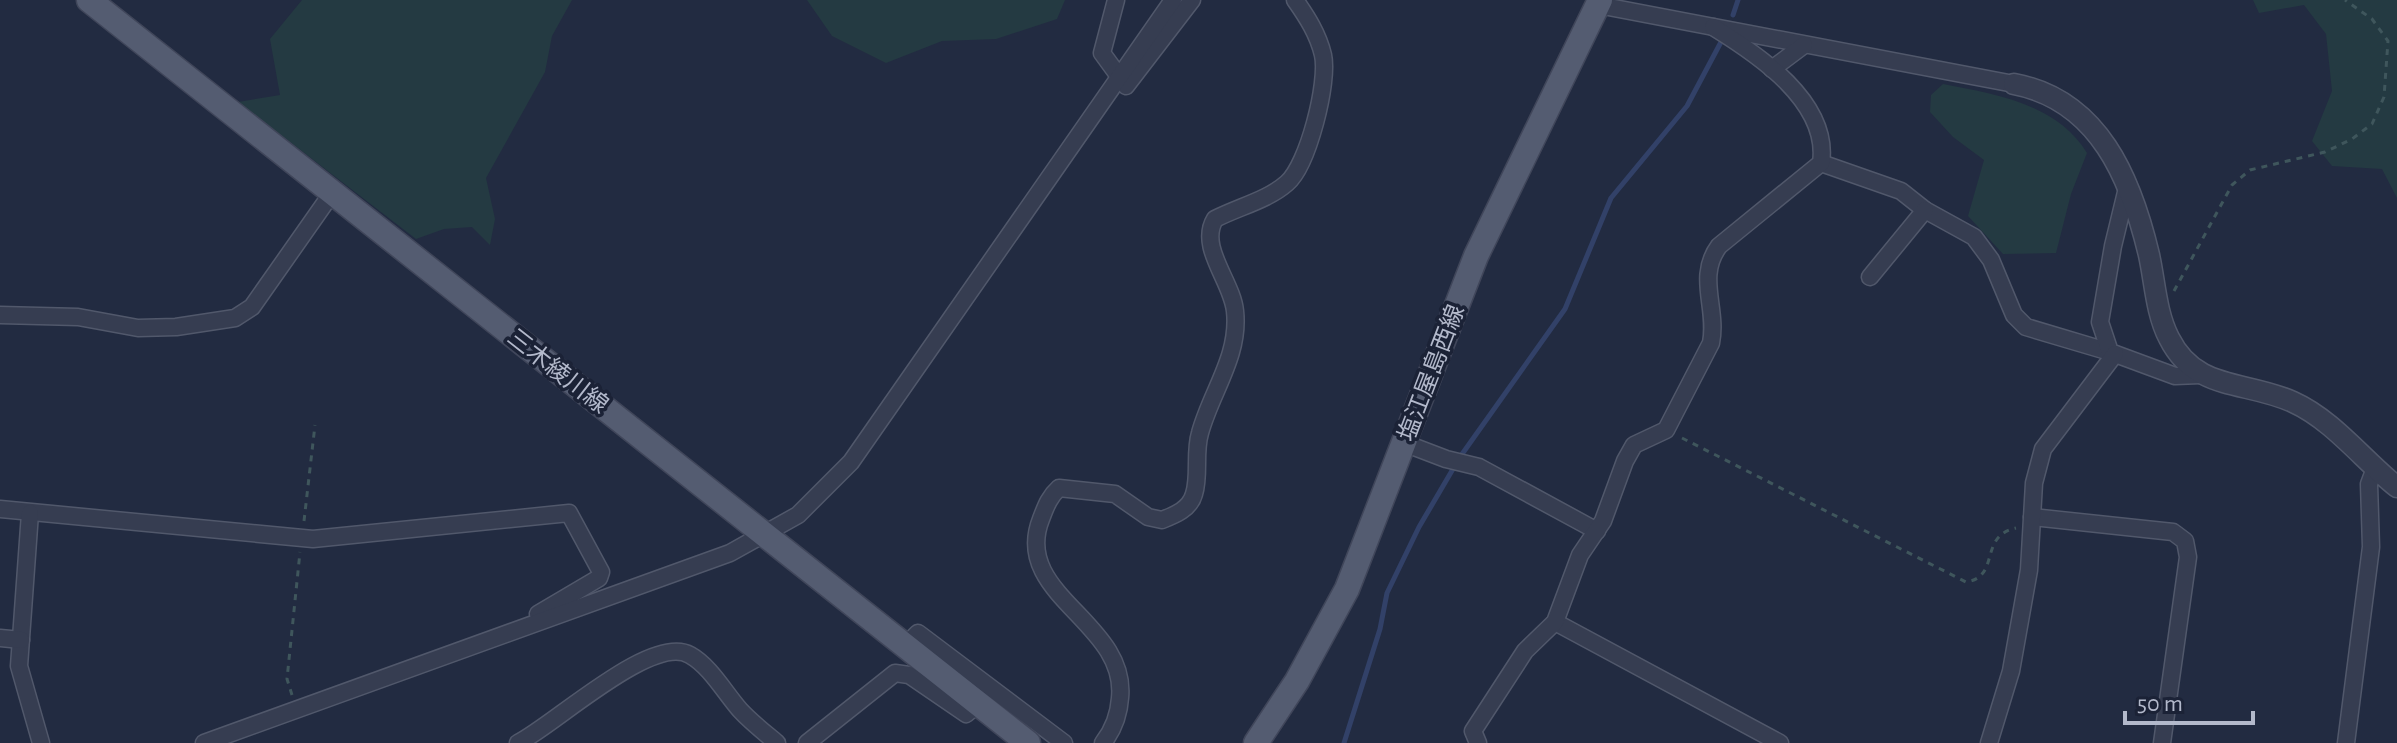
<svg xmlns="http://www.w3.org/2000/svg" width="2397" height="743" viewBox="0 0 2397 743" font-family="'Alegreya Sans','Noto Sans JP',sans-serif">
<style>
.green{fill:#243a42}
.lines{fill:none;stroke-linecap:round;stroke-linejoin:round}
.stream{stroke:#324168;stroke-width:5}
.minor-casing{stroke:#51586b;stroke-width:19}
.tertiary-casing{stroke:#51586b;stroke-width:23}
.primary-casing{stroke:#40465a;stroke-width:27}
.path{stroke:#3f565c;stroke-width:3;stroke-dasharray:6 6;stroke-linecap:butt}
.minor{stroke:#363d51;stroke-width:16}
.tertiary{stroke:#363d51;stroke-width:20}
.primary{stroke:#545c71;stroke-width:24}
.labels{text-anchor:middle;stroke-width:7;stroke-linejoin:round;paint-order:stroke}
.street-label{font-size:24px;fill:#b3b9cb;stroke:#1b2236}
</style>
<rect width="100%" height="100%" fill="#222b41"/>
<g class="green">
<polygon points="302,0 572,0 552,36 545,72 486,178 495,219 490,245 472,227 444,229 416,239 238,102 280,95 270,39"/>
<polygon points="807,0 1065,0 1057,19 996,39 942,41 886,63 832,36"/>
<polygon points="2253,0 2397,0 2397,198 2382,169 2332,166 2312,141 2332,91 2326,34 2304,5 2259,13"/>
<path d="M 1943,84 C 1996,94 2057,104 2087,153 L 2071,194 L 2056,253 L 2003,254 L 1968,216 L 1984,160 L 1953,137 L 1930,112 L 1931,95 Z"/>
</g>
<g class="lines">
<g class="stream">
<polyline points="1733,15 1738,0"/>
<polyline points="1344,743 1380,629 1387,593 1419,527 1460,457 1565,309 1611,198 1687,106 1721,42"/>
</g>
<g class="minor-casing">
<g id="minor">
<polyline points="1116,0 1102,53 1126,86 1192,0"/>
<polyline points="1598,5 2014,84"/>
<polyline points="1772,69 1804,45"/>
<polyline points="1821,163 1901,191 1925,210 1974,237 1991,260 2014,315 2026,327 2110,352"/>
<polyline points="2128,184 2113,246 2100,322 2110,352 2175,376 2200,375"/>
<polyline points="1870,277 1925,210"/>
<polyline points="0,315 78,317 138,328 176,327 235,318 252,307 332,193"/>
<polyline points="1404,443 1446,459 1479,467 1597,531"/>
<polyline points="0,509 313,539 569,513 601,572 599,578 538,614"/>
<polyline points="30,513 19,666 41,743"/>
<polyline points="2032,517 2173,532 2185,541 2188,557 2162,743"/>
<polyline points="1555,622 1780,743"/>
<polyline points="0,638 21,640"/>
<polyline points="905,646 918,633 1064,743"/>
<polyline points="204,743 730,553 798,515 851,462 1173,0"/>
<path d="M 518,743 C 553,726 652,633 690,655 C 710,666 725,693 740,710 C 751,722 764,732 777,743"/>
<polyline points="807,743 895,673 909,675 966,714 978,704"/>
<path d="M 1103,743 C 1113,730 1119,714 1120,698 C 1128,622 1011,595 1041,519 C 1046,506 1049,497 1059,488 L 1115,494 L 1148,517 L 1162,520 C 1175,515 1190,509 1194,494 C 1200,475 1194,453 1200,433 C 1211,392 1240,356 1235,311 C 1232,281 1198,247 1215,219 C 1238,207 1268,200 1287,183 C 1308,165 1329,82 1323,55 C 1318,34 1307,17 1295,0"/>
<path d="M 1478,743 L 1473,731 L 1525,651 L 1555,622 L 1580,555 L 1603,521 L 1625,461 L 1634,445 L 1666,430 L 1711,343 C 1718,308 1696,277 1719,246 L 1821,163 C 1830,102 1757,54 1713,27"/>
<polyline points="1989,743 2011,671 2029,570 2034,483 2043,449 2115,354"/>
<polyline points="2346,743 2371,547 2369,484 2375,468"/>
</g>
</g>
<g class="tertiary-casing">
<path id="tertiary" d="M 2014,84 C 2099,100 2131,179 2149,255 C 2155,282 2156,313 2169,338 C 2196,392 2245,380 2293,402 C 2333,420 2363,460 2397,487"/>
</g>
<g class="primary-casing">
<g id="primary">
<polyline points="89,0 1028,743"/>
<polyline points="1256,743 1297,681 1347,589 1476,256 1600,0"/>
</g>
</g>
<g class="path">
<polyline points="2174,291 2232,185 2250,170 2325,152 2352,139 2372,124 2384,97 2388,41 2372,19 2345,0"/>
<path d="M 1682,438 L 1966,582 C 2001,577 1978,536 2016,528"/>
<polyline points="304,521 315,425"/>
<polyline points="292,695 287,679 300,552"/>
</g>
<use href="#minor" class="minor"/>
<use href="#tertiary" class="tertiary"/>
<use href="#primary" class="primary"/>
</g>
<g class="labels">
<g class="street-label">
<text transform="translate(558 371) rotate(38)" y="8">三木綾川線</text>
<text transform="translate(1431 373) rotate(-69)" y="8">塩江屋島西線</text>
</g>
</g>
<path d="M2125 711v12h128v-12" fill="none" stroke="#b3b9cb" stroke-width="4"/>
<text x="2137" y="711" font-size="24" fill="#b3b9cb" stroke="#1b2236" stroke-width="6" paint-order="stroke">50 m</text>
</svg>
